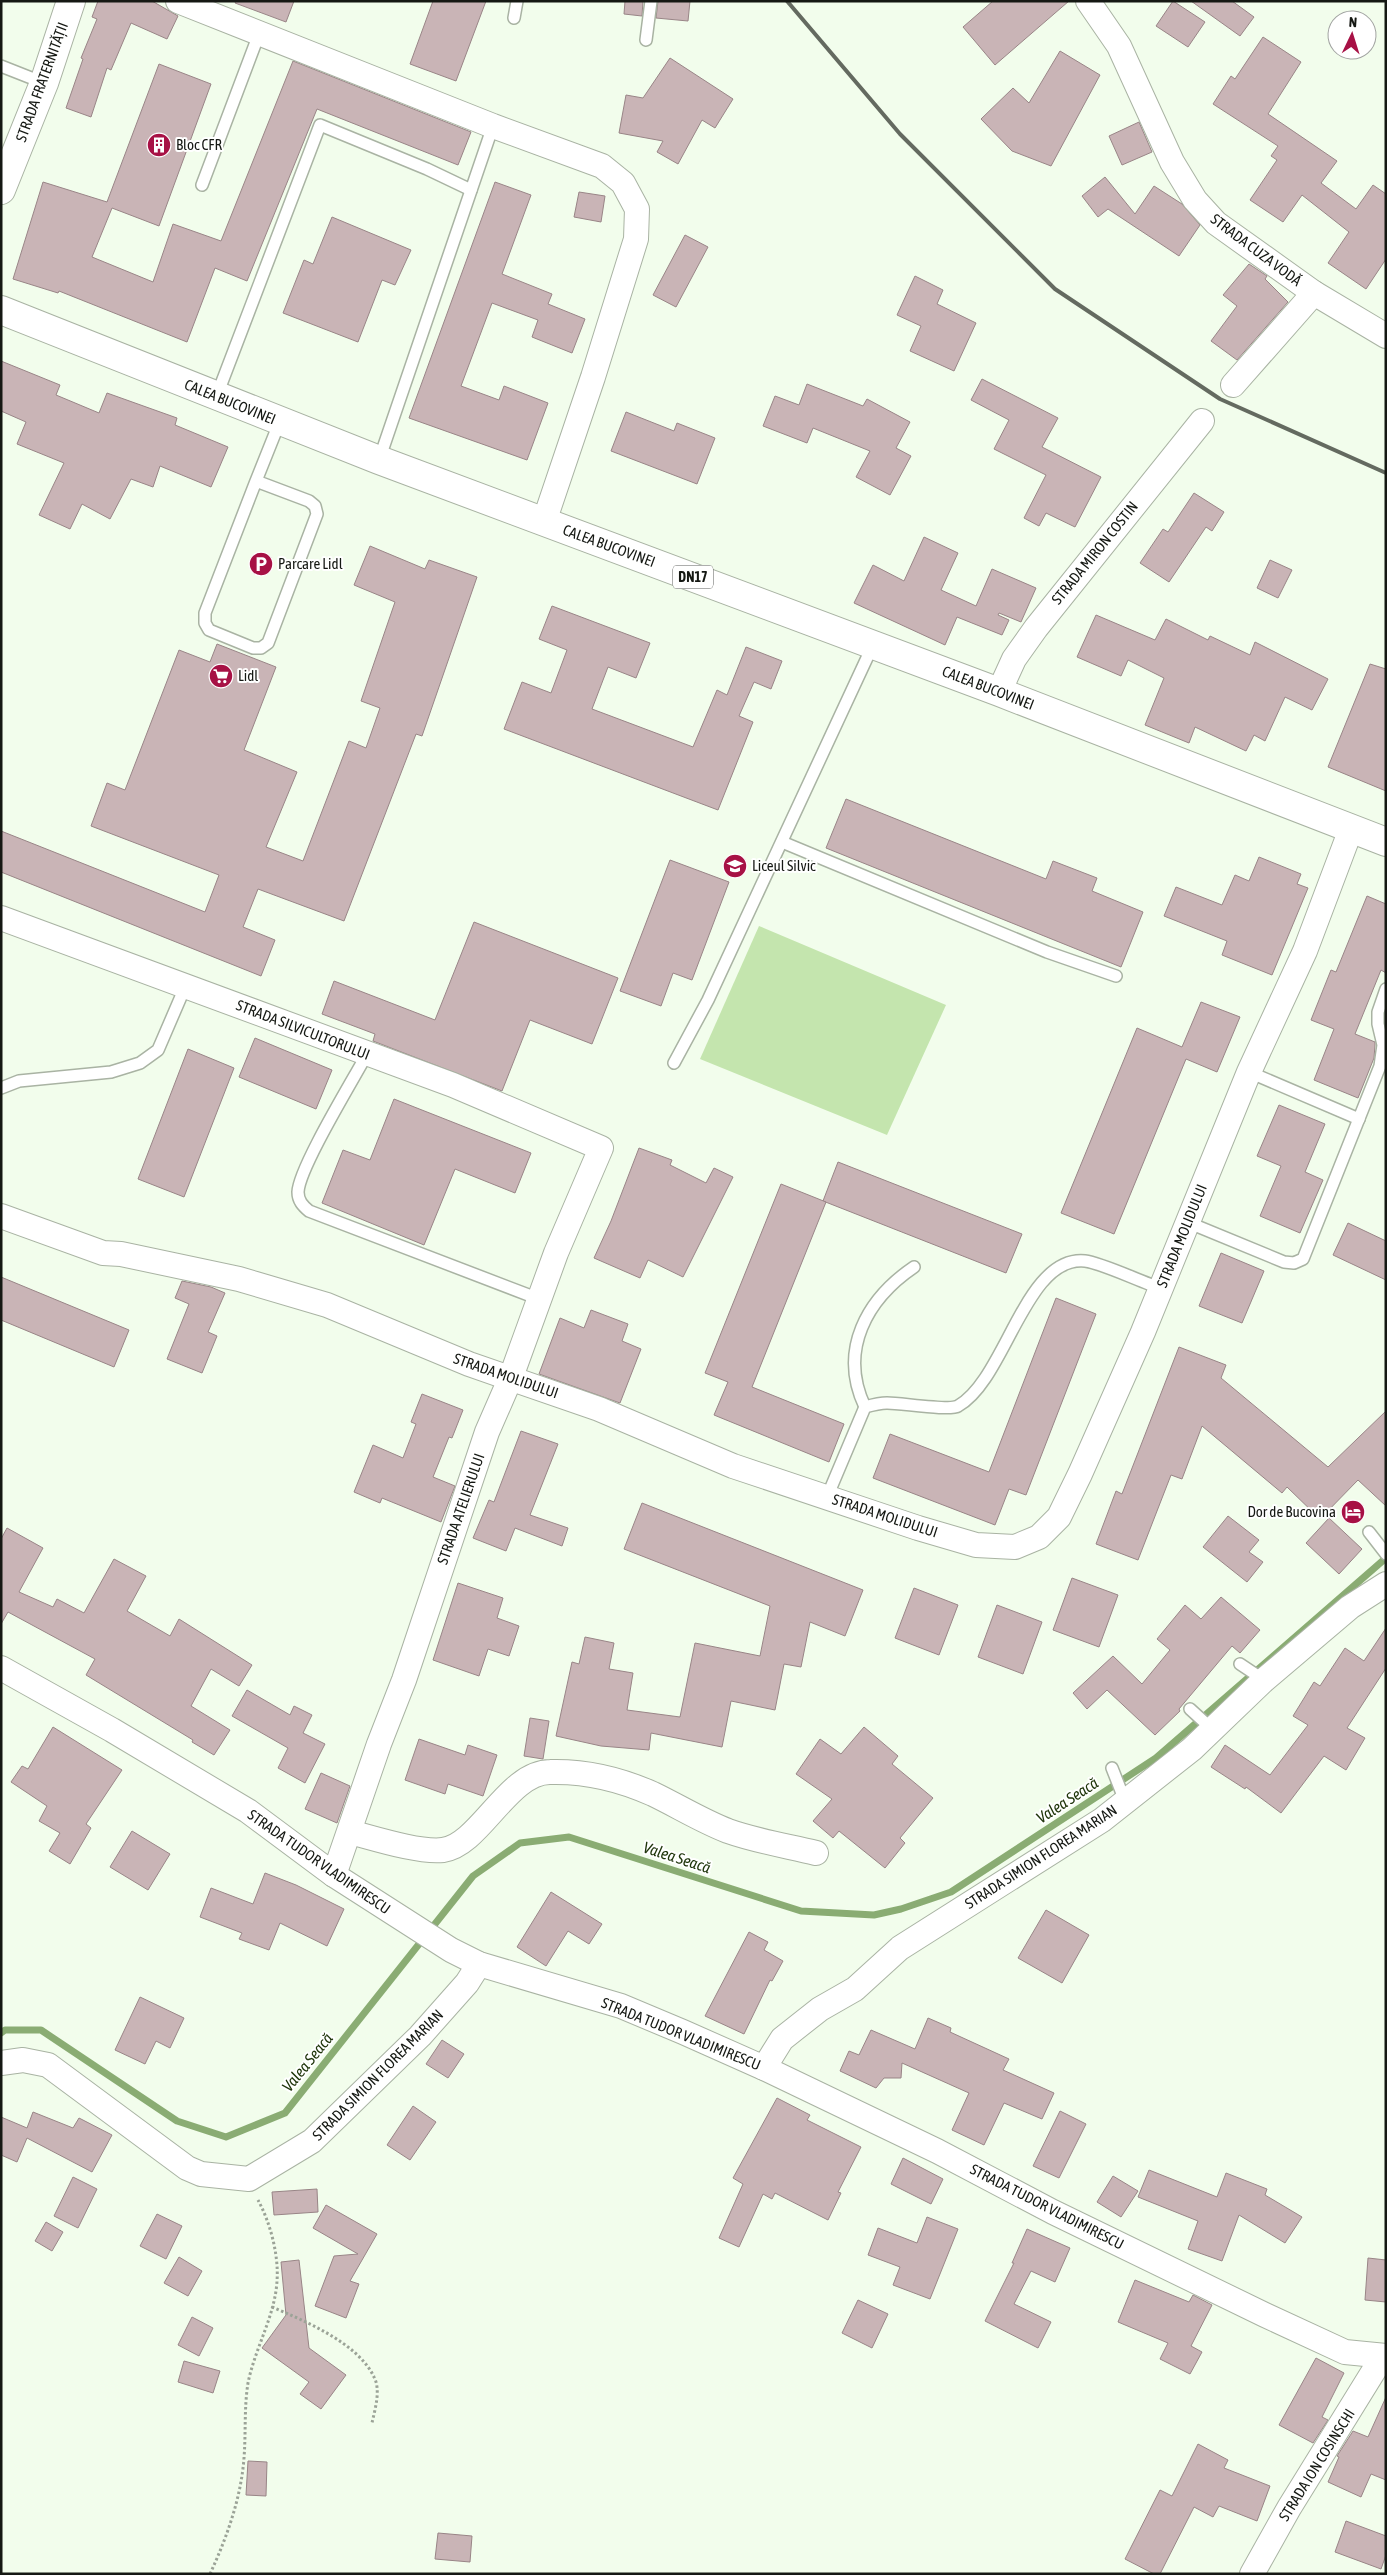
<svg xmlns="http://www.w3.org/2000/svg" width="1387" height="2575" viewBox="0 0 1387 2575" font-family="'Asap Condensed',sans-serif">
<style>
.green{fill:#c4e5ae}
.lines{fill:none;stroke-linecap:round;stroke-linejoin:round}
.stream{stroke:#8aac73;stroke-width:7}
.building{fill:#c9b4b6;stroke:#998587}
.lane-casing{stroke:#a9b3a3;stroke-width:14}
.street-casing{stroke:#a9b3a3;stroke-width:26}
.secondary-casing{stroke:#a9b3a3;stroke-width:30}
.highway-casing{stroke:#a9b3a3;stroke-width:30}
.path{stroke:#9ba397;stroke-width:3;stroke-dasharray:2.5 2.5;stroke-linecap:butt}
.lane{stroke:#fff;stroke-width:11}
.street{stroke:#fff;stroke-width:24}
.secondary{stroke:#fff;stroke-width:28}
.highway{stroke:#fff;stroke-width:28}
.rail{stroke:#646a60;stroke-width:4}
.labels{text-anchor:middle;stroke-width:4;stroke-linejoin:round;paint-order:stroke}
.shield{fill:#fff;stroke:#5b5d5a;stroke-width:1}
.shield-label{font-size:14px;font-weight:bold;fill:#151813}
.street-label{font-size:15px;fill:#151813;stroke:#fff}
.poi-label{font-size:15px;fill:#151813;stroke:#fff;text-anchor:start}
.water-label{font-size:16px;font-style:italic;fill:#20360c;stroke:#fff}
</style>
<rect width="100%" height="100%" fill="#f2fdec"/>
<polygon class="green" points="759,926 946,1005 887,1135 700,1059"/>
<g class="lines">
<polyline class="stream" points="1,2033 5,2030 41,2030 177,2121 226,2137 285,2113 473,1876 520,1843 569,1837 801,1911 874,1915 901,1909 951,1892 1156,1758 1386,1558"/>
</g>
<g class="building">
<polygon points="98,1 152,1 178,16 167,39 131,23 111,70 107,68 91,117 66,108 83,59 81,58 97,19 92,17"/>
<polygon points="236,1 294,1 286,22 235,3"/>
<polygon points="433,1 486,1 456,81 410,64"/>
<polygon points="625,1 643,1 642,16 624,14"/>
<polygon points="658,1 690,1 688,21 656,18"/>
<polygon points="993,1 1069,1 995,65 963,27"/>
<polygon points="1173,1 1205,22 1188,47 1156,26"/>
<polygon points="1191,1 1232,1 1254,17 1240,36"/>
<polygon points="1263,37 1301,62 1268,114 1337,161 1321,183 1356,209 1373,185 1386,194 1386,259 1366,289 1328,263 1349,232 1302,195 1283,222 1250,200 1277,160 1271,156 1278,146 1213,104 1231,76 1235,79"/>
<polygon points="1060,51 1100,75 1051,166 1012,151 981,119 1013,88 1029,103"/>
<polygon points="670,58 733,99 715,128 702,120 678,164 657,152 663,141 619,133 626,95 643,98"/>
<polygon points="293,61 471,132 458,165 317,109 247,281 215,268 187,342 59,291 58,293 13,279 43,182 107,202 159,64 211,84 159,226 112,208 92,257 153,282 173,224 221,241"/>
<polygon points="1139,122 1152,152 1122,165 1109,136"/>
<polygon points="1105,177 1135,214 1154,186 1182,204 1200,225 1179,256 1108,209 1098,217 1082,196"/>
<polygon points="495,182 531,195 502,274 552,294 548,304 585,319 572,353 532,337 538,320 492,303 461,386 499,400 504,386 548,403 527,460 409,418"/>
<polygon points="579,192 605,196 601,222 574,217"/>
<polygon points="332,217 411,250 395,285 382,280 358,342 283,313 304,260 313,264"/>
<polygon points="685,235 708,247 676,307 653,295"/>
<polygon points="1249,264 1267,276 1265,279 1288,302 1237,360 1211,341 1237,306 1223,295"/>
<polygon points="915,276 943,290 937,304 976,323 954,371 910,351 921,326 897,315"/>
<polygon points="1,361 60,385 56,395 99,413 107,393 177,418 175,425 228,447 211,487 160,466 153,487 131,479 110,519 82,504 70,529 39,515 64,463 17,444 26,422 1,411"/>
<polygon points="982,379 1058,418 1042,447 1101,477 1075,527 1046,513 1039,526 1024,518 1046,475 994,449 1009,420 971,400"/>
<polygon points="807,384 863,406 867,399 910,422 896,448 911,456 890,495 856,477 870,451 813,428 807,443 763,426 775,396 799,405"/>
<polygon points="626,412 674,431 677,423 715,438 697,484 611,451"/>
<polygon points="1194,493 1224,512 1212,531 1206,527 1169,582 1140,563 1163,529 1168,532"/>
<polygon points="924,537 958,553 941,590 976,606 992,569 1036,588 1021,622 999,613 998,615 1009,620 1002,635 957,617 945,645 854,603 873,565 904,581"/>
<polygon points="370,546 425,569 429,560 477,577 422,736 416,734 344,921 258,889 243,927 275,940 261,976 1,872 1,831 205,912 219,875 91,826 107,783 125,790 179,650 210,662 217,644 276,667 244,750 297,772 266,847 303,861 349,741 366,748 380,708 361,701 395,602 354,585"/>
<polygon points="1270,560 1292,570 1278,598 1257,588"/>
<polygon points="552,606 650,643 636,678 608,667 592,709 693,747 717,690 727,695 746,647 782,661 771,689 754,682 739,716 753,722 718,810 504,729 522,682 551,693 567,650 539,639"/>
<polygon points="1096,615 1155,640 1166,619 1208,640 1210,636 1250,655 1255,642 1328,679 1312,710 1285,697 1265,741 1254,735 1246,751 1195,727 1189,743 1145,725 1164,678 1128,660 1121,676 1077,657"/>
<polygon points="1370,664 1386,669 1386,791 1328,767"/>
<polygon points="846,799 1046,879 1053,861 1097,878 1092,891 1143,912 1121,967 826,848"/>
<polygon points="1259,857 1301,874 1297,884 1308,888 1272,975 1222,955 1227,941 1164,916 1176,887 1222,905 1235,875 1249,881"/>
<polygon points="670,860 729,882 692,980 673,973 661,1006 620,991"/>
<polygon points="1367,896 1386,904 1386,973 1381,970 1355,1034 1375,1042 1375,1045 1374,1058 1358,1098 1314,1080 1334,1029 1311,1020 1331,970 1336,972"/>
<polygon points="474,922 618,978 592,1044 530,1020 502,1091 373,1041 375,1034 322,1014 334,981 435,1020"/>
<polygon points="1201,1002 1240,1017 1217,1072 1186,1059 1114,1234 1061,1213 1137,1028 1182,1047"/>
<polygon points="255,1038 332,1070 316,1109 239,1077"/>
<polygon points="188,1049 234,1068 184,1197 138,1179"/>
<polygon points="394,1099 531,1153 515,1193 455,1169 424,1245 322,1203 343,1150 370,1160"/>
<polygon points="1279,1105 1325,1124 1305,1172 1323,1180 1300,1233 1260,1216 1281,1166 1257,1156"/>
<polygon points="639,1148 672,1160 670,1165 706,1183 714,1168 733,1177 683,1277 648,1260 640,1278 594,1258 611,1221"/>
<polygon points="838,1162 1022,1234 1006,1273 823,1201"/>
<polygon points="781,1184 826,1202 752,1387 844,1424 829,1462 714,1415 728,1382 705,1373"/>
<polygon points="1348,1223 1386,1241 1386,1280 1333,1255"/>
<polygon points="1221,1253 1264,1271 1242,1323 1199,1306"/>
<polygon points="1,1277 129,1330 114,1367 1,1320"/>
<polygon points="182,1281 211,1287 225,1293 208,1332 217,1336 202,1373 167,1359 189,1304 175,1298"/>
<polygon points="1056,1298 1096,1314 1026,1495 1009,1489 995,1525 873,1478 890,1434 989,1472"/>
<polygon points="591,1310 628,1324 622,1341 641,1349 620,1403 539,1374 560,1318 584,1328"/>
<polygon points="1179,1347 1226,1365 1221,1378 1328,1467 1386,1411 1386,1506 1358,1480 1320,1519 1287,1487 1282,1493 1202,1426 1182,1479 1171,1475 1138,1560 1096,1544 1116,1491 1122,1494"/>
<polygon points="422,1394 463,1410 452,1438 449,1437 433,1477 455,1486 441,1522 382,1498 380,1503 354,1492 373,1445 403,1458 416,1424 411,1422"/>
<polygon points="521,1431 558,1444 530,1515 568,1528 562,1546 515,1528 506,1551 473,1538 489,1500 494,1502"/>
<polygon points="642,1503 863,1590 845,1636 810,1622 801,1667 784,1664 775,1710 731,1701 722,1747 651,1733 649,1750 601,1746 556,1736 572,1662 579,1664 585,1637 614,1643 609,1669 633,1673 627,1710 680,1717 695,1643 760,1656 770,1606 624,1549"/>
<polygon points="1228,1516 1259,1540 1249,1552 1263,1562 1247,1582 1203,1547"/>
<polygon points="1329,1518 1362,1549 1339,1574 1306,1543"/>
<polygon points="7,1528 43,1548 19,1592 53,1607 57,1599 84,1613 114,1559 146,1576 127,1611 170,1636 179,1619 252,1665 239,1686 211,1669 191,1706 230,1730 214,1755 192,1742 193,1740 86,1675 95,1659 8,1612 1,1624 1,1539"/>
<polygon points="1072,1578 1118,1595 1099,1647 1053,1630"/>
<polygon points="458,1583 503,1598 497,1618 519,1626 509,1656 488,1649 479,1676 433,1660"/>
<polygon points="914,1588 958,1605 939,1655 895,1638"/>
<polygon points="1221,1597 1260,1630 1240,1653 1232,1646 1179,1709 1180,1711 1155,1735 1107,1690 1087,1709 1073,1693 1113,1656 1142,1684 1170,1650 1157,1639 1185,1605 1201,1619"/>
<polygon points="997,1605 1042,1622 1023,1674 978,1657"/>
<polygon points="1386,1628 1386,1668 1347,1728 1365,1738 1346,1770 1324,1756 1281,1813 1246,1787 1245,1789 1211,1767 1225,1745 1270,1775 1308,1725 1293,1716 1314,1682 1320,1686 1345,1648 1364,1661"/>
<polygon points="247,1690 290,1715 294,1706 312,1715 303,1733 325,1744 305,1783 278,1768 288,1748 232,1716"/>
<polygon points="530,1718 549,1721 543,1759 524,1756"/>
<polygon points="53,1727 122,1770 86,1824 91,1828 70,1864 49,1851 60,1833 39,1821 47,1806 11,1782 22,1766 28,1769"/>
<polygon points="864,1727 898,1756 892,1764 933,1798 900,1838 905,1843 885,1868 839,1831 833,1838 813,1821 832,1799 796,1774 820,1739 841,1754"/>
<polygon points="419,1739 465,1755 468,1745 497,1755 483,1796 448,1784 445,1794 405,1780"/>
<polygon points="321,1773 350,1786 337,1823 305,1809"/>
<polygon points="132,1831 170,1854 148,1890 110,1867"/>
<polygon points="265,1873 296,1885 344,1909 327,1946 280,1923 269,1950 239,1939 242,1933 200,1917 211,1888 253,1904"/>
<polygon points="551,1892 602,1924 589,1944 568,1931 546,1966 517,1947"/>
<polygon points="1046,1910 1089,1935 1062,1983 1018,1958"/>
<polygon points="749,1932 768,1942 764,1950 783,1961 772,1981 770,1980 744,2034 705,2016"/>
<polygon points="140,1997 184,2018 170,2048 156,2041 145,2064 115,2050"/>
<polygon points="928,2018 951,2028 950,2032 1009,2059 1003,2070 1054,2093 1042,2119 1004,2103 984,2145 952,2130 969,2093 902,2063 901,2078 884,2078 876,2088 840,2071 849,2051 859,2055 871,2030 915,2049"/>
<polygon points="442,2040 464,2054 448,2078 426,2064"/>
<polygon points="777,2098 810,2115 807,2120 861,2147 838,2192 841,2193 828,2220 775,2193 772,2199 763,2194 739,2247 719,2238 743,2184 733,2178"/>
<polygon points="413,2106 436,2122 410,2160 387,2145"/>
<polygon points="1060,2111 1086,2124 1059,2178 1033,2166"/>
<polygon points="33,2112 73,2128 79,2118 112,2135 92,2172 27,2138 17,2162 1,2155 1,2117 27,2128"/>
<polygon points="903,2158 943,2179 931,2204 891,2184"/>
<polygon points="1149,2170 1217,2197 1226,2173 1267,2189 1265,2195 1302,2217 1285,2243 1239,2215 1222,2261 1188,2249 1198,2221 1138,2197"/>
<polygon points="1113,2176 1138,2191 1121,2217 1097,2202"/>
<polygon points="73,2177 97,2189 78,2228 54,2216"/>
<polygon points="317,2189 318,2212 274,2215 272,2192"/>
<polygon points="326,2205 377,2234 350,2281 359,2284 346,2318 315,2306 334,2256 358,2254 313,2228"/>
<polygon points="157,2214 182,2226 166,2259 140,2246"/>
<polygon points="927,2217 958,2229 930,2299 893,2285 900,2267 868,2255 878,2228 917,2243"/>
<polygon points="46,2222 63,2232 52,2251 35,2241"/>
<polygon points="1027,2229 1070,2248 1055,2282 1031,2271 1014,2304 1051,2322 1038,2348 985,2321 1014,2263 1012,2263"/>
<polygon points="179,2257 202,2271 188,2296 164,2283"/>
<polygon points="1368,2258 1386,2260 1386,2302 1365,2300"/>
<polygon points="299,2260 309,2348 346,2375 321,2409 300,2394 309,2382 262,2348 286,2315 281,2262"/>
<polygon points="1135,2280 1189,2302 1193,2295 1212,2305 1191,2346 1202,2352 1190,2374 1160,2359 1168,2343 1118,2322"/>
<polygon points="858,2300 888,2314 872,2348 842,2333"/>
<polygon points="192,2317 213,2328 199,2356 178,2345"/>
<polygon points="1316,2358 1344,2373 1322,2417 1328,2420 1313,2443 1279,2425"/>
<polygon points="184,2361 220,2371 213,2393 178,2382"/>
<polygon points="1386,2397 1386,2480 1371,2474 1361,2497 1328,2482 1339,2457 1337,2456 1353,2431 1368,2437"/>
<polygon points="1198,2444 1228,2460 1224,2468 1270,2486 1257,2521 1219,2506 1213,2517 1194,2507 1160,2574 1154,2574 1125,2559 1160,2490 1172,2496"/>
<polygon points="248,2461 267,2462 266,2496 246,2495"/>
<polygon points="1346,2521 1386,2536 1386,2555 1381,2569 1335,2552"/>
<polygon points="438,2533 472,2536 470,2562 435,2559"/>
</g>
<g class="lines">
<g class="lane-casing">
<g id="lane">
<polyline points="514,18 517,1"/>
<polyline points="646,40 651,1"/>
<polyline points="1,66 44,83"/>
<polyline points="202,185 259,34"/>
<polyline points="217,395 320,125 427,169 471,190"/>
<polyline points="379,460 493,126"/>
<polyline points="256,481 205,613 205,623 209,630 253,648 261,648 268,643 317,514 315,506 309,501 256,481 280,421"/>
<polyline points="782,842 1047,952 1116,976"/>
<path d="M 367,1054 C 353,1080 299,1168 298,1192 C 298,1201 303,1206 309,1211 L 539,1299"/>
<polyline points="674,1063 708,1000 873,645"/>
<polyline points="1249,1072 1359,1119"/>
<polyline points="1,1088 19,1081 111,1072 140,1063 158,1050 186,985"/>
<polyline points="1187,1222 1284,1262 1294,1263 1303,1259 1380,1066 1383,1045 1378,1024 1378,1012 1386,989"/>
<path d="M 865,1407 C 838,1350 867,1299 914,1267"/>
<path d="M 827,1497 L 865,1407 C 872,1405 880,1403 887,1403 C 901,1403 950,1411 958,1406 C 1006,1379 1025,1255 1085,1261 C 1102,1263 1141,1282 1160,1288"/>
<polyline points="1369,1532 1386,1554"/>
<polyline points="1240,1664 1264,1680"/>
<polyline points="1190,1709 1213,1730"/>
<polyline points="1112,1768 1125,1801"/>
</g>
</g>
<g class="street-casing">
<g id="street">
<polyline points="178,1 493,126 602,166 623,183 637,209 636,239 593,377 544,522"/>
<polyline points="1088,1 1119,46 1172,162 1195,200 1216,223 1314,293 1386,336"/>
<polyline points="1233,385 1314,293"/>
<polyline points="999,692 1014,659 1036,628 1202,421"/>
<polyline points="1,918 453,1085 601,1148 556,1253 511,1377 487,1432 404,1680 379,1744 334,1875"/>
<polyline points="1,1216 103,1253 121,1254 239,1279 327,1305 469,1364 599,1409 733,1466 918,1528 976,1545 1015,1547 1039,1537 1059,1517 1080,1474 1143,1332 1249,1072 1305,951 1351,829"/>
<polyline points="1,1668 112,1730 248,1811 334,1875 451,1950 479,1964 621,2006 683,2032 764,2068 937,2151 1053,2212 1265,2315 1345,2352 1386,2356"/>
<path d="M 350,1832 C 373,1838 420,1853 443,1850 C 480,1845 508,1772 550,1772 C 585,1771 622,1780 653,1794 C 678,1806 702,1821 728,1831 C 756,1841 787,1846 816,1853"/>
<polyline points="1,2063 23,2060 48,2065 187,2168 201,2174 249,2179 312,2141 420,2036 467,1983 479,1964"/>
<polyline points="764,2068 782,2039 820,2009 855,1989 900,1948 1102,1820 1192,1749 1264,1680 1350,1607 1386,1584"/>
<polyline points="1252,2574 1289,2508 1383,2356"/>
</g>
</g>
<g class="secondary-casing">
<polyline id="secondary" points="1,190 44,83 71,1"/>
</g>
<g class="highway-casing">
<polyline id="highway" points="1,310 379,460 999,692 1386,842"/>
</g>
<g class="path">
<path d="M 272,2307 C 305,2321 358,2343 374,2377 C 381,2390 375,2409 372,2423"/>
<path d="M 210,2574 C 227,2537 241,2498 244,2458 C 246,2432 244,2408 248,2383 C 255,2348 275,2316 277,2281 C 279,2255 270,2222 258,2200"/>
</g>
<use href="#lane" class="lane"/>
<use href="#street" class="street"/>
<use href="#secondary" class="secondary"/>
<use href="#highway" class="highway"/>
<polyline class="rail" points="787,1 900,134 1055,289 1220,399 1386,473"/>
</g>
<defs>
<g id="building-disc" transform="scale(1.25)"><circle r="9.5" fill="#a71145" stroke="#fff"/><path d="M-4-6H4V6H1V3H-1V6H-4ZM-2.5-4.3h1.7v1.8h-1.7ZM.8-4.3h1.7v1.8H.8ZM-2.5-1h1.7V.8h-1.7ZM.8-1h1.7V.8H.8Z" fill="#fff"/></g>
<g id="parking-disc" transform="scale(1.25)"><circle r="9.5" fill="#a71145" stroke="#fff"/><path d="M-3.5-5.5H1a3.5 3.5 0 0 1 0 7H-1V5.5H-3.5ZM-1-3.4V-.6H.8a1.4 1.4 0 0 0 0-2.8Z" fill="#fff"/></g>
<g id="supermarket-disc" transform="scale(1.25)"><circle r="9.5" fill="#a71145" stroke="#fff"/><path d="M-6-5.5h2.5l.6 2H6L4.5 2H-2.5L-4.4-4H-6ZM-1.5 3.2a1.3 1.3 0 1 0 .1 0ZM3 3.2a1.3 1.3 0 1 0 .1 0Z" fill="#fff"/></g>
<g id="university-disc" transform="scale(1.25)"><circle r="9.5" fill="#a71145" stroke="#fff"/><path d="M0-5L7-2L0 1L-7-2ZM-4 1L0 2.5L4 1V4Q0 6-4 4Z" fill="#fff"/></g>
<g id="hotel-disc" transform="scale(1.25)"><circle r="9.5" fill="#a71145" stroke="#fff"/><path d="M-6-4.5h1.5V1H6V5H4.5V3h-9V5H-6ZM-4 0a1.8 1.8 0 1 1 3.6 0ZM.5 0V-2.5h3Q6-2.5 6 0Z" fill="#fff"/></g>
</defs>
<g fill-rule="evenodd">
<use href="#building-disc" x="159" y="145"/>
<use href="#parking-disc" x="261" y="564"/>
<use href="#supermarket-disc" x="221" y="676"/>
<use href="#university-disc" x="735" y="866"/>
<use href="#hotel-disc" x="1353" y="1512"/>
</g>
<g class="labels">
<rect class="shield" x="673" y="565.5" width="40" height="23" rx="4"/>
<g class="shield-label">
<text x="693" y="582">DN17</text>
</g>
<g class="street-label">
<text transform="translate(42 82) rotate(-70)" y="5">STRADA FRATERNITĂȚII</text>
<text transform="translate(1256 250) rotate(37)" y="5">STRADA CUZA VODĂ</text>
<text transform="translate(230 402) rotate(22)" y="5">CALEA BUCOVINEI</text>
<text transform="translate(609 546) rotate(20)" y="5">CALEA BUCOVINEI</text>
<text transform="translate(1095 553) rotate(-51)" y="5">STRADA MIRON COSTIN</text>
<text transform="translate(988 688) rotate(21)" y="5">CALEA BUCOVINEI</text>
<text transform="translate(303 1030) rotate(21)" y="5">STRADA SILVICULTORULUI</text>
<text transform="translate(1182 1236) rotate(-68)" y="5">STRADA MOLIDULUI</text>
<text transform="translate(506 1376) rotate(19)" y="5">STRADA MOLIDULUI</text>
<text transform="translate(461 1509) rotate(-71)" y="5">STRADA ATELIERULUI</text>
<text transform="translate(885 1516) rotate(18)" y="5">STRADA MOLIDULUI</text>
<text transform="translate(1041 1857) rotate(-33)" y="5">STRADA SIMION FLOREA MARIAN</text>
<text transform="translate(319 1862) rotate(35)" y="5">STRADA TUDOR VLADIMIRESCU</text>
<text transform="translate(681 2034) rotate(22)" y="5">STRADA TUDOR VLADIMIRESCU</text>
<text transform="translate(378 2075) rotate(-45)" y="5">STRADA SIMION FLOREA MARIAN</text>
<text transform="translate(1047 2207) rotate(27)" y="5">STRADA TUDOR VLADIMIRESCU</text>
<text transform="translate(1317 2465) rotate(-58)" y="5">STRADA ION COSINSCHI</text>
</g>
<g class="poi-label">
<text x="176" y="150">Bloc CFR</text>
<text x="278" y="569">Parcare Lidl</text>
<text x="238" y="681">Lidl</text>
<text x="752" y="871">Liceul Silvic</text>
<text x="1336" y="1517" text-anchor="end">Dor de Bucovina</text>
</g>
<g class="water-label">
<text transform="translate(1067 1800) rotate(-33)" y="6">Valea Seacă</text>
<text transform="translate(677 1857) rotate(18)" y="6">Valea Seacă</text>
<text transform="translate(307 2062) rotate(-51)" y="6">Valea Seacă</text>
</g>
</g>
<rect width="1387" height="2575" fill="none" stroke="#151813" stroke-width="5"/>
<g transform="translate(1352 35) rotate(4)"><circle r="24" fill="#ffffff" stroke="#a1a3a1"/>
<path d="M0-4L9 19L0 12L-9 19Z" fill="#a71145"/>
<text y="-8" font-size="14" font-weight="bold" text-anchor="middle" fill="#151813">N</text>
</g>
</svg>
